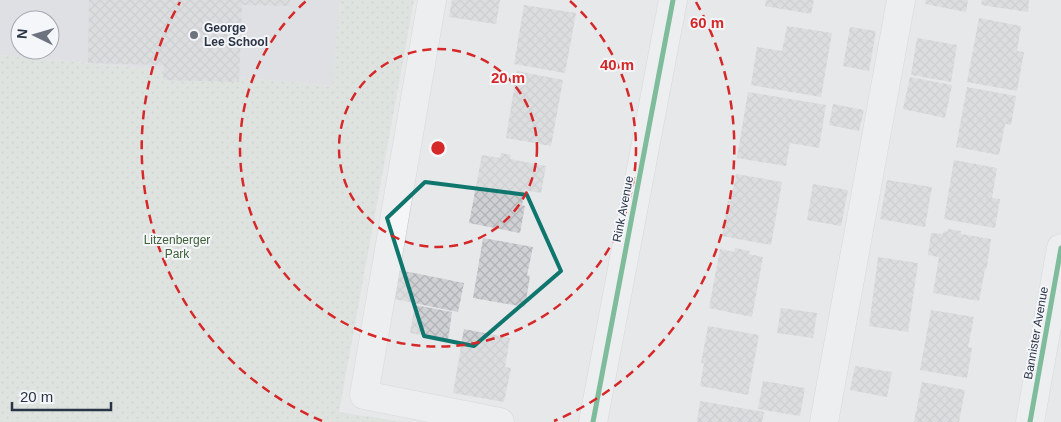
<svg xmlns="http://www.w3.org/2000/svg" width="1061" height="422" viewBox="0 0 1061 422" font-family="Helvetica,sans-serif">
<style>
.built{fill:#d4d7dd;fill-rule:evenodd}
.park{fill:url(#park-dots)}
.building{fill:url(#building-cross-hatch)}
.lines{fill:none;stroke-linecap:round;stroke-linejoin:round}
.minor-casing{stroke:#c4c6c8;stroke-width:29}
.minor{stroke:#f5f6f7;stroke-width:28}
.cycleway-casing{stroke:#f4f6f9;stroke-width:8}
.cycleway{stroke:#00873e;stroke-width:5}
.marked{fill:none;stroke:#0f766e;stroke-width:4;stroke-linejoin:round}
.ring{fill:none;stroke:#d62828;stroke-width:2.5;stroke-dasharray:9 6}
.poi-dot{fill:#6c737f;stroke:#f4f6f9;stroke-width:2}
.labels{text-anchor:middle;stroke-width:4;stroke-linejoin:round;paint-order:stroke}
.poi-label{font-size:12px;font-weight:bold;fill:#2b3445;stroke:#f4f6f9;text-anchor:start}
.street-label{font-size:12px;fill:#2b3445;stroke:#f4f6f9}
.park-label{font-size:12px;fill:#3f6138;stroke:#f4f6f9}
.centre{fill:#d62828;stroke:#f4f6f9;stroke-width:2.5}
.ring-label{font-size:15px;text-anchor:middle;font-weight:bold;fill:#d62828;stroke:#f4f6f9;stroke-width:4;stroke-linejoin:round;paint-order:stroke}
</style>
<defs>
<pattern id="park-dots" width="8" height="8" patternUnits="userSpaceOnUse" patternTransform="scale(1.25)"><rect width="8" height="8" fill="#d6ded6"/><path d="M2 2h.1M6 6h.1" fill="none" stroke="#b8bfb9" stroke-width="1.8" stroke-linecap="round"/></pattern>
<pattern id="building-cross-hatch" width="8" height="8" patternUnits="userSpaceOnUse" patternTransform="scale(1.25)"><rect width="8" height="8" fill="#ced0d3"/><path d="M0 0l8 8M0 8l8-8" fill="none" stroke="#b1b3b6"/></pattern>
</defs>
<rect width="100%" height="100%" fill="#e6e8ea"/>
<path class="built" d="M 0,0 L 340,0 L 333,86 L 0,55 ZM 20,20 L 50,20 L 50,50 L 20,50 Z"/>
<polygon class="park" points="340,0 414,0 339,412 403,422 0,422 0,55 332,86"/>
<g class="building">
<polygon points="89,0 290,0 290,6 242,5 239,82 163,80 164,65 88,63"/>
<polygon points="452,0 500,0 496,24 449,17"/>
<polygon points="766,0 814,0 811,14 765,6"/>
<polygon points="926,0 968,0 966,12 925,4"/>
<polygon points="982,0 1029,0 1028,12 981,5"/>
<polygon points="524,5 576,13 565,73 514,64"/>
<polygon points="979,18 1021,26 1017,51 1024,52 1017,91 967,82"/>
<polygon points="787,26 832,33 821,97 751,85 757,47 782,51"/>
<polygon points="850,27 876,31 869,71 843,66"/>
<polygon points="917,38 957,45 951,82 911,75"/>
<polygon points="517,71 563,80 551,146 506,138"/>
<polygon points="910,77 952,85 945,118 903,109"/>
<polygon points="967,87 1016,96 1011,125 1005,124 999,155 956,147"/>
<polygon points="748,92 826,105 819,148 790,143 786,166 737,158"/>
<polygon points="833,104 864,110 859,131 829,125"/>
<polygon points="501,153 511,155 510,159 546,166 541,193 525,190 522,205 525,206 520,233 469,223 482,155 500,158"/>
<polygon points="954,160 997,168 992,198 1000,199 995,228 944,219"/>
<polygon points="736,174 782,182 771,245 722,236 728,201 731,201"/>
<polygon points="887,180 932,187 925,227 880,219"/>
<polygon points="813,184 848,190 841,226 807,220"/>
<polygon points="948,229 961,231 961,234 991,239 987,266 986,270 985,269 979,301 933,293 939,257 928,255 931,233 943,234 944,231 947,232"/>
<polygon points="483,238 533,247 527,275 530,276 525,307 473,298"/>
<polygon points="735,248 750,251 749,254 763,257 752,317 709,308 720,249 734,252"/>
<polygon points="878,257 918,263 908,332 869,326"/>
<polygon points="399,270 464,283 458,312 394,299"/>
<polygon points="415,305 452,312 448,340 410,333"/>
<polygon points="781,308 817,313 813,338 777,333"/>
<polygon points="931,310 974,317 968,347 972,348 967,378 920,370"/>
<polygon points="708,326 759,335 748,395 700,386 704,363 701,363"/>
<polygon points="464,329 510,338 505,367 511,368 504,402 453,393"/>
<polygon points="855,366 892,372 887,397 850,390"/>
<polygon points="763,381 805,388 800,416 758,409"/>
<polygon points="922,382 965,390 959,422 914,422"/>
<polygon points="700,401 764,412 762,422 697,422"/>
</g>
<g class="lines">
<g class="minor-casing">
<g id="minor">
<polyline points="432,0 364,395 500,422"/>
<polyline points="593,422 673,0"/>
<polyline points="824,422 901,0"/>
<polyline points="1030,422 1061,248"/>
</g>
</g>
<use href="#minor" class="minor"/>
<g class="cycleway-casing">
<g id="cycleway">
<polyline points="593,422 673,0"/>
<polyline points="1030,422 1061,248"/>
</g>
</g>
<use href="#cycleway" class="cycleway"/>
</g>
<path d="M0 0H1061V422H0ZM 425,182 L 527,195 L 561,271 L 474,346 L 424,336 L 387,218 Z" fill="#e6e8ea" fill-opacity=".55" fill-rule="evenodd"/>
<path class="marked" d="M 425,182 L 527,195 L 561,271 L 474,346 L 424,336 L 387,218 Z"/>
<g class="ring">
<circle cx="438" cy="148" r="99"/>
<path d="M570 1A198 198 0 1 1 306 1"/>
<path d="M322 421A297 297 0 0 1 180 2M696 2A297 297 0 0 1 554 421"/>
</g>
<circle class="poi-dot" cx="194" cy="35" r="5"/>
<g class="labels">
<g class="poi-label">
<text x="204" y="32">George<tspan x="204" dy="14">Lee School</tspan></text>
</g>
<g class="street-label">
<text transform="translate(623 209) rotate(-79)" y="4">Rink Avenue</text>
<text transform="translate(1036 333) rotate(-80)" y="4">Bannister Avenue</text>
</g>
<g class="park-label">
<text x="177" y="244">Litzenberger<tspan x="177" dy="14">Park</tspan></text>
</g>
</g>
<circle cx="438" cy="148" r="8" class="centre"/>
<g class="ring-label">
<text x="707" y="28">60 m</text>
<text x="617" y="70">40 m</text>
<text x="508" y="83">20 m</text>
</g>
<g transform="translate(35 35) rotate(275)"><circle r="24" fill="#f4f6f9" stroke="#a4a8b1"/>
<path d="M0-4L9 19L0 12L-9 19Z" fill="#6c737f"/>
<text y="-8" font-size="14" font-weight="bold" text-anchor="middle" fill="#2b3445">N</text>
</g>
<path d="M12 402v8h99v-8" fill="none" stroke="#2b3445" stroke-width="2.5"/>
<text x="20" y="402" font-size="15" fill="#2b3445" stroke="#f4f6f9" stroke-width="4" paint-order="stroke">20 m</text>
</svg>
